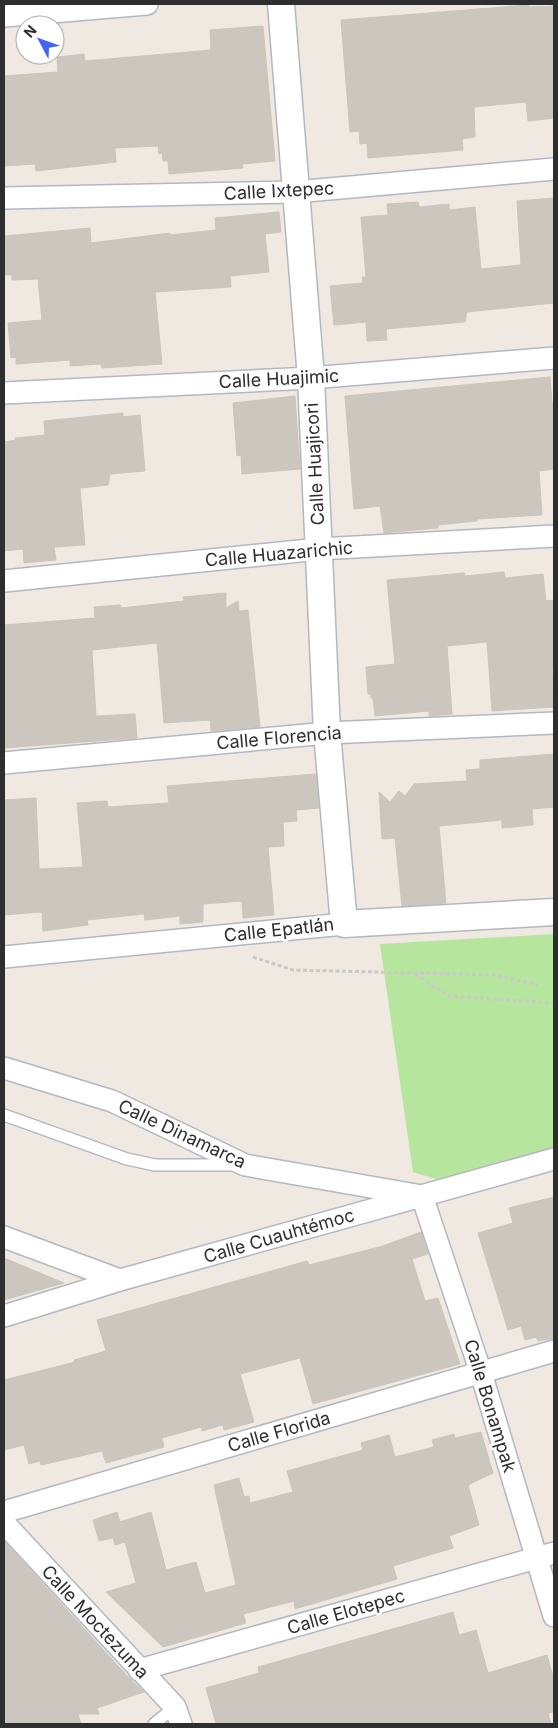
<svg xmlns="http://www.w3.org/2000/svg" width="558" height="1728" viewBox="0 0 558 1728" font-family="Inter,sans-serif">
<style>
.green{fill:#b6e59e}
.building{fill:#cbc7bf;stroke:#cbc5ba}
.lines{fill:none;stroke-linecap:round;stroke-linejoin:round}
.service-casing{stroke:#b4b7c1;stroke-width:14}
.minor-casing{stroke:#b4b7c1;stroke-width:24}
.tertiary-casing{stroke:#b4b7c1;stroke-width:29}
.path{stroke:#c9c9c9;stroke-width:3;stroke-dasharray:4 2.5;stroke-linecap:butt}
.service{stroke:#fff;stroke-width:11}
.minor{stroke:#fff;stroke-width:21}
.tertiary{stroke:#fff;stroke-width:26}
.labels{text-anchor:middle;stroke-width:5;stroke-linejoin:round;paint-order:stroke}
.street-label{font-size:18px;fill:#2e2e2e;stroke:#fff}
</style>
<rect width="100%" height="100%" fill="#efe9e1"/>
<polygon class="green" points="554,934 554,1147 439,1180 413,1172 380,944"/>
<g class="building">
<polygon points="528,5 529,7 554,6 554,118 528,121 526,102 474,107 475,137 462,139 463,150 368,158 367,143 360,144 359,131 350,132 341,20"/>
<polygon points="263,26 275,161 242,164 243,168 169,174 168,161 163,161 162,153 159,154 158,146 115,148 116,162 36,171 35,164 4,166 4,76 58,72 57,57 84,54 85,61 211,50 210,30"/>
<polygon points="554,198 554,303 467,312 465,322 386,329 387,340 367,341 366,322 334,325 330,286 363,283 362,277 366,277 361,217 388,215 387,204 418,202 419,207 449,204 449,210 475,207 481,269 521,265 517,201"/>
<polygon points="279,212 281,232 265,234 269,272 230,276 231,287 155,292 162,364 102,368 101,364 70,366 70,360 16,364 16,357 11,358 8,323 42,320 38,279 12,280 12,275 4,275 4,236 90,228 91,243 170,233 170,235 216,230 215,218"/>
<polygon points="550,377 552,403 554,402 554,469 539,471 542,515 477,519 477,521 438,525 438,528 384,533 380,506 354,509 345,396"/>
<polygon points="295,396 300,469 242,474 241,455 237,456 233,403"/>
<polygon points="123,413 123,417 140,415 145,471 110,474 108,485 80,488 85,545 54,547 56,560 24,563 23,549 4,551 4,442 16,440 15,438 45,435 44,421"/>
<polygon points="504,572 505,578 543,574 546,601 554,600 554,669 552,669 554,707 492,711 487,642 447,646 452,714 429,716 429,711 375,716 373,698 371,698 371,694 368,694 366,667 395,664 387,580 464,573 465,576"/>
<polygon points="226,593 226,608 238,601 239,611 248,610 260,727 211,731 210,720 164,723 157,643 92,650 96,716 135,714 137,738 4,748 4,625 95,618 94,607 120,605 121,608 184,601 183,597"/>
<polygon points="554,754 554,807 532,809 533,825 502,828 502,820 439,826 446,903 402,906 395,838 382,839 379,792 390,802 399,791 405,796 414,784 467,781 466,770 480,769 480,760"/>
<polygon points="316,774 319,808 296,810 297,821 283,822 284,846 268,847 274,915 243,918 242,901 203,904 203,922 180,924 180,916 145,920 144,914 87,920 88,925 43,931 42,912 4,915 4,800 36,798 39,869 83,867 77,803 107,801 108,807 169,803 167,786"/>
<polygon points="554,1197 554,1338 538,1341 536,1337 525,1340 521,1326 508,1330 478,1233 513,1223 509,1208"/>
<polygon points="421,1232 428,1254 412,1259 425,1301 438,1298 460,1364 313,1404 300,1358 240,1374 254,1422 224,1430 223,1425 202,1431 201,1427 162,1438 164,1447 106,1463 102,1451 41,1465 40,1461 29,1464 24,1445 4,1450 4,1380 75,1362 74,1360 106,1351 97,1320 307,1261 309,1265 383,1246"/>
<polygon points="4,1258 64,1283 4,1300"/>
<polygon points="481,1432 493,1473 468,1485 479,1525 449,1536 453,1548 393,1566 397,1579 295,1609 294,1601 243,1614 246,1623 163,1647 106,1592 136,1583 125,1542 115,1545 113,1538 99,1541 93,1520 117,1512 120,1522 151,1512 166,1570 196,1562 205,1593 236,1585 214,1485 239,1478 244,1497 249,1496 250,1503 293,1492 287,1471 363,1450 361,1443 389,1435 395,1457 434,1447 432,1440 454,1434 455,1438"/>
<polygon points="4,1541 130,1679 144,1692 97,1708 99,1714 78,1714 81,1724 4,1724"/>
<polygon points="453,1612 459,1635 476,1630 488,1673 547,1655 554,1680 554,1712 548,1713 551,1724 216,1724 206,1688 259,1673 258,1667"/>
</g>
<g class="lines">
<g class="service-casing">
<g id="service">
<polyline points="4,1115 127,1159 155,1165 236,1165"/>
<polyline points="154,1724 175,1707"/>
</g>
</g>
<g class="minor-casing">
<g id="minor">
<polyline points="4,16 147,4"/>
<polyline points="4,198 295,192 554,169"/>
<polyline points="4,393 311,378 554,358"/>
<polyline points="4,581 319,549 554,536"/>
<polyline points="4,763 327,733 554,723"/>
<polyline points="4,957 344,924"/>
<polyline points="4,1068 112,1101 245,1165 422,1196 481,1373 554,1616"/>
<polyline points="4,1237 120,1280"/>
<polyline points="4,1316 120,1280 554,1159"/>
<polyline points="4,1512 554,1351"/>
<polyline points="4,1523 175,1707 181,1724"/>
<polyline points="139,1670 554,1553"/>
</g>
</g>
<g class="tertiary-casing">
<polyline id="tertiary" points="281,4 311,378 327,733 344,924 554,912"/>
</g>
<g class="path">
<polyline points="253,957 293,970 497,975 538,985"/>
<polyline points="415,974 449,996 554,1003"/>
<polyline points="553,1082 554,1082"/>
</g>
<use href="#service" class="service"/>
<use href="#minor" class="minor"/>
<use href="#tertiary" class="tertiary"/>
</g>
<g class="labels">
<g class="street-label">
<text transform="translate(279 191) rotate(-3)" y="6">Calle Ixtepec</text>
<text transform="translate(279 379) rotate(-3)" y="6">Calle Huajimic</text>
<text transform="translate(315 464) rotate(-93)" y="6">Calle Huajicori</text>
<text transform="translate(279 554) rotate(-5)" y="6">Calle Huazarichic</text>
<text transform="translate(279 738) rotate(-5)" y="6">Calle Florencia</text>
<text transform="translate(279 930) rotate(-6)" y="6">Calle Epatlán</text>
<text transform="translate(182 1134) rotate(25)" y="6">Calle Dinamarca</text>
<text transform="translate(279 1236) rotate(-16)" y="6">Calle Cuauhtémoc</text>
<text transform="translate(490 1406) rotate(73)" y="6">Calle Bonampak</text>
<text transform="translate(279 1432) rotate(-16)" y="6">Calle Florida</text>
<text transform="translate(346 1612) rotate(-16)" y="6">Calle Elotepec</text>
<text transform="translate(95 1622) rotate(47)" y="6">Calle Moctezuma</text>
</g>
</g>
<rect width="558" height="1728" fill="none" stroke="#2e2e2e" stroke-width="10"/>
<g transform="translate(40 40) rotate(311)"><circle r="24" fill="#ffffff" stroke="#ababab"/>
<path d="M0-4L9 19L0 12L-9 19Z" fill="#4264fb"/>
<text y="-8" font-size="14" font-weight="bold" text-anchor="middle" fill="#2e2e2e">N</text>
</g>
</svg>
